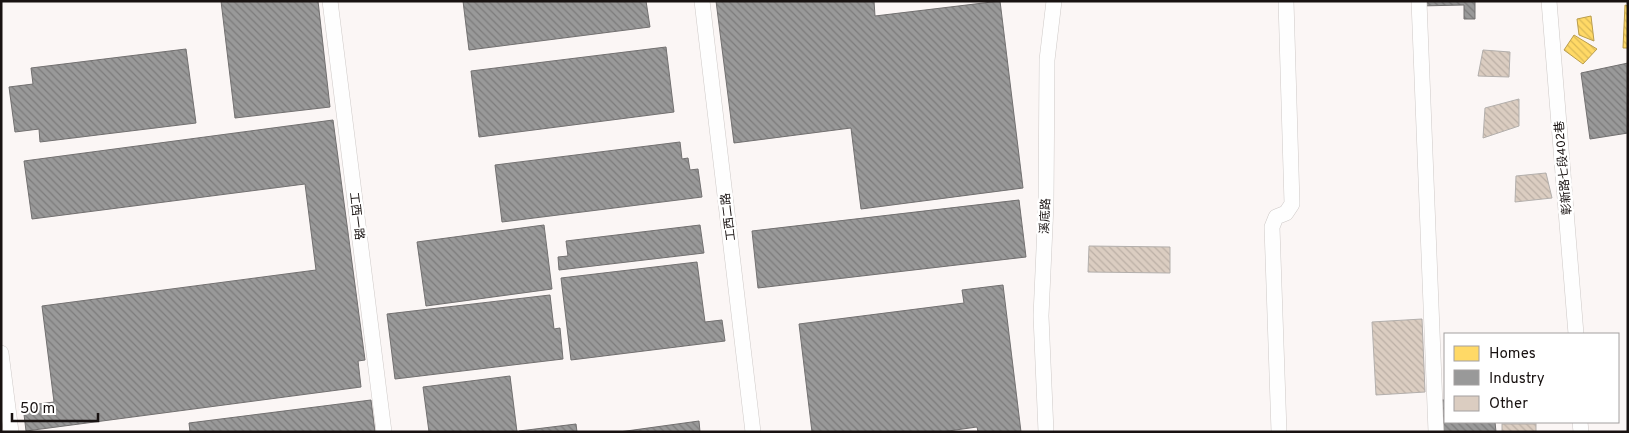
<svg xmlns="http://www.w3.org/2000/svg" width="1629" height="433" viewBox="0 0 1629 433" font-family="Overpass,'Noto Sans TC',sans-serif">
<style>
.homes{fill:url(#homes-back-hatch);stroke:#ba9d4c}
.industry{fill:url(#industry-back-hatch);stroke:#727070}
.building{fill:url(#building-back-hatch);stroke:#b3afac}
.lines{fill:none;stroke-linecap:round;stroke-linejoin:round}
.minor-casing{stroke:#cec9c7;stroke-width:16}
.minor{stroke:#fefefe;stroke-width:15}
.labels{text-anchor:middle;stroke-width:5;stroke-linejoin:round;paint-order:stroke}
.street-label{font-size:12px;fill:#181211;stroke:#fff}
</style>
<defs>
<pattern id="homes-back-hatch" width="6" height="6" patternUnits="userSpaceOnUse" patternTransform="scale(1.25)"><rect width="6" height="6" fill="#ffd966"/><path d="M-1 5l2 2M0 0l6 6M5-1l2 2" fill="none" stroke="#dab957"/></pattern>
<pattern id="industry-back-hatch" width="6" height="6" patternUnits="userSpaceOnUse" patternTransform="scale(1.25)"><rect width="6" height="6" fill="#999"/><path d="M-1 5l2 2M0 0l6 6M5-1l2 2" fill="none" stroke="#7c7b7b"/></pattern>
<pattern id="building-back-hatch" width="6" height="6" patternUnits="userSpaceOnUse" patternTransform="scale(1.25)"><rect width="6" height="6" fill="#dbcdc1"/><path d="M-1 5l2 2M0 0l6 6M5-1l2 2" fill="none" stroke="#bbafa5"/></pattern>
</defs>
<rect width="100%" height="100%" fill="#fbf6f5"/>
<g class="homes">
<polygon points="1625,5 1628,6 1628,48 1623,48"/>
<polygon points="1591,16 1594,41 1579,35 1577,19"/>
<polygon points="1574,35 1597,49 1583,64 1564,50"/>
</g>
<g class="industry">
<polygon points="221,1 318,1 330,107 235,118"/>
<polygon points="463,1 646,1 650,27 469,50"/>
<polygon points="716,1 874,1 875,16 1000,1 1023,188 861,209 851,128 734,143"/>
<polygon points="1418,1 1475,1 1475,19 1464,19 1464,5 1418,6"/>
<polygon points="666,47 674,112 479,137 471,71"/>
<polygon points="186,49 196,123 40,142 39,129 15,132 9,87 33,84 31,68"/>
<polygon points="1628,63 1628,133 1590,139 1581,73"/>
<polygon points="333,120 365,360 358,361 361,387 26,431 23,406 54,402 42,306 316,270 305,184 32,219 24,161"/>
<polygon points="680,142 682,159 688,158 690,170 698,169 702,197 502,222 495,165"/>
<polygon points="1019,200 1026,257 758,288 752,231"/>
<polygon points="544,225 552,289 426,306 417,242"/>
<polygon points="700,225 704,253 559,270 558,257 568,256 566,241"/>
<polygon points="697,262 705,322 722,320 725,341 571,360 561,278"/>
<polygon points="1003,285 1021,432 978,432 977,427 941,432 812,432 799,324 964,303 962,290"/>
<polygon points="550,295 554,329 560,328 563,359 395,379 387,314"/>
<polygon points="510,376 517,432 429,432 423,387"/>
<polygon points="371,400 375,432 190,432 189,423"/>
<polygon points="1439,400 1445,400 1445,422 1495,422 1496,432 1440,432"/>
<polygon points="699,421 700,432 619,432"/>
<polygon points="576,424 577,432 519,432 519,431"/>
</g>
<g class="building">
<polygon points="1483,50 1510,52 1509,77 1478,76"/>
<polygon points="1519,99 1519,126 1483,138 1485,108"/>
<polygon points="1546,173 1552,198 1515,202 1516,176"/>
<polygon points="1089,246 1170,247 1170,273 1088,272"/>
<polygon points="1422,319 1425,392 1376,395 1372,322"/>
<rect x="1502" y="424" width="34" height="8"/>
</g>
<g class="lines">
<g class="minor-casing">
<g id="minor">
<polyline points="330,1 384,432"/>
<polyline points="702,1 753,432"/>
<polyline points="1419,1 1436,432"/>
<polyline points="1549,1 1576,334"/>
<polyline points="1,353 11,432"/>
<polyline points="1580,422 1581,432"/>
<polyline points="1046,432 1041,316 1046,204 1047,60 1054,1"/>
<polyline points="1279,432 1272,227 1276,217 1286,213 1292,204 1286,1"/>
</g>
</g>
<use href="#minor" class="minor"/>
</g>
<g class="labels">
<g class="street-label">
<text transform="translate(1563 168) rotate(-95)" y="4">彰新路七段402巷</text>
<text transform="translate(357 216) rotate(83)" y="4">工西一路</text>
<text transform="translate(1045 216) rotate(-88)" y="4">溪底路</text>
<text transform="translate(728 217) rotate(-97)" y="4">工西二路</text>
</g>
</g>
<rect width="1629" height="433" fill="none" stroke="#181211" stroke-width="5"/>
<rect x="1444" y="333" width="175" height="90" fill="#ffffff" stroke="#a3a0a0"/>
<rect x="1454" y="346" width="25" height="15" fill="#ffd966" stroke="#a3a0a0"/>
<text x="1489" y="358" font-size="15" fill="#181211">Homes</text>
<rect x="1454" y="370" width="25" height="15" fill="#999999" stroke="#a3a0a0"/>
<text x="1489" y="383" font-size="15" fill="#181211">Industry</text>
<rect x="1454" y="396" width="25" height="15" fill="#dbcdc1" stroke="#a3a0a0"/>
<text x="1489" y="408" font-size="15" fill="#181211">Other</text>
<path d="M12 413v8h86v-8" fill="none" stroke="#181211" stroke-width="2.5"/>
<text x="20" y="413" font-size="15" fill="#181211" stroke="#ffffff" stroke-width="4" paint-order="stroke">50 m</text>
</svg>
